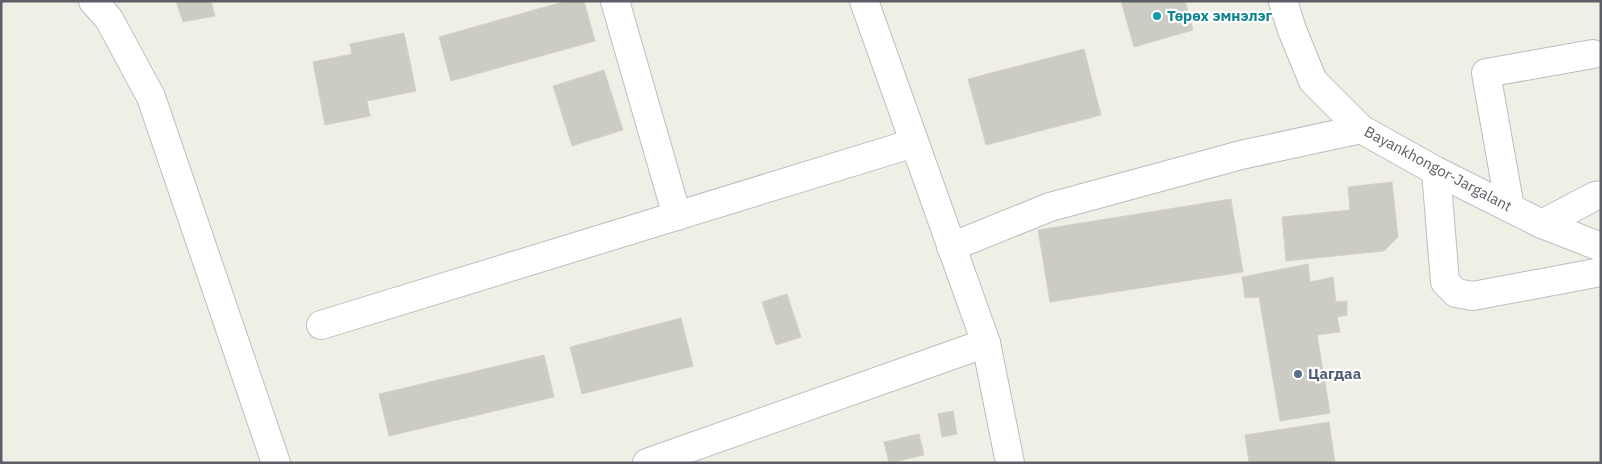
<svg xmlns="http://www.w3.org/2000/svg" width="1602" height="464" viewBox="0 0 1602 464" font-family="'IBM Plex Sans',sans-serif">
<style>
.building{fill:#ccccc4;stroke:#d4d2c3}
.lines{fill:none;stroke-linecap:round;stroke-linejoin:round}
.minor-casing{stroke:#bcbdc4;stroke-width:30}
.minor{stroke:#fff;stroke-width:28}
.culture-dot{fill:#0f9aa8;stroke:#fff;stroke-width:2}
.service-dot{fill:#5c6f8a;stroke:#fff;stroke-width:2}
.labels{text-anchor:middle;stroke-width:4.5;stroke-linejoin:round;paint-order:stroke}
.culture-label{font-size:15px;font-weight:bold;fill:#0d838f;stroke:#fff;text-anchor:start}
.street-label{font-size:15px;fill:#5c5f66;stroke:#fff}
.service-label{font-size:15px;font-weight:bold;fill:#4e5e75;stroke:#fff;text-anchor:start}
</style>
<rect width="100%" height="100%" fill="#efefe5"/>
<g class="building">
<polygon points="176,1 211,1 215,16 183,22"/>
<polygon points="566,1 584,1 595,41 451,81 439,37"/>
<polygon points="1121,1 1185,1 1193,30 1134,47"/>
<polygon points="404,33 416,91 367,101 370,116 325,125 313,62 352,54 350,44"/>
<polygon points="1084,49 1101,115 986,145 968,79"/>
<polygon points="604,70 623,130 572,146 553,86"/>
<polygon points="1392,182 1398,237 1384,251 1286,261 1282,217 1350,210 1348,187"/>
<polygon points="1231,199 1243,272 1050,302 1038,230"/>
<polygon points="1308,264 1310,282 1333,277 1336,302 1347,301 1347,315 1337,317 1340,332 1317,335 1330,413 1280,421 1259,297 1245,298 1242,277"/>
<polygon points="787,294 801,337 776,345 762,302"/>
<polygon points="681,318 693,366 582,394 570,347"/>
<polygon points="544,355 554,397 389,436 379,394"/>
<polygon points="953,411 957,434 942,437 938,414"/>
<polygon points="1329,422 1335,463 1249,463 1245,435"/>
<polygon points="919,434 924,455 889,463 884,442"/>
</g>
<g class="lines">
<g class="minor-casing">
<g id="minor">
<polyline points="93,1 109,19 151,97 276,463"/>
<polyline points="615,1 677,216"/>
<polyline points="864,1 986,343 1010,463"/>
<polyline points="1283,1 1292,30 1313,81 1361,129 1436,171 1542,224 1601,247"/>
<polyline points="1436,171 1445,282 1456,293 1473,296 1601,272"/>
<polyline points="1510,208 1486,73 1593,54"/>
<polyline points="1542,224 1595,196 1601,195"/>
<polyline points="951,247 1050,207 1241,155 1361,129"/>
<polyline points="321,325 914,143"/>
<polyline points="647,463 986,343"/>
</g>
</g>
<use href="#minor" class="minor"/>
</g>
<circle class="culture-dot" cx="1157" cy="16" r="5"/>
<circle class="service-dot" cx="1298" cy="374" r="5"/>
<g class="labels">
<g class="culture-label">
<text x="1167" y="21">Төрөх эмнэлэг</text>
</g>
<g class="street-label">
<text transform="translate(1438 169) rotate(28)" y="5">Bayankhongor-Jargalant</text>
</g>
<g class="service-label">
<text x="1308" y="379">Цагдаа</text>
</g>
</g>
<rect width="1602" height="464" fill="none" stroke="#5c5f66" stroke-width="5"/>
</svg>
